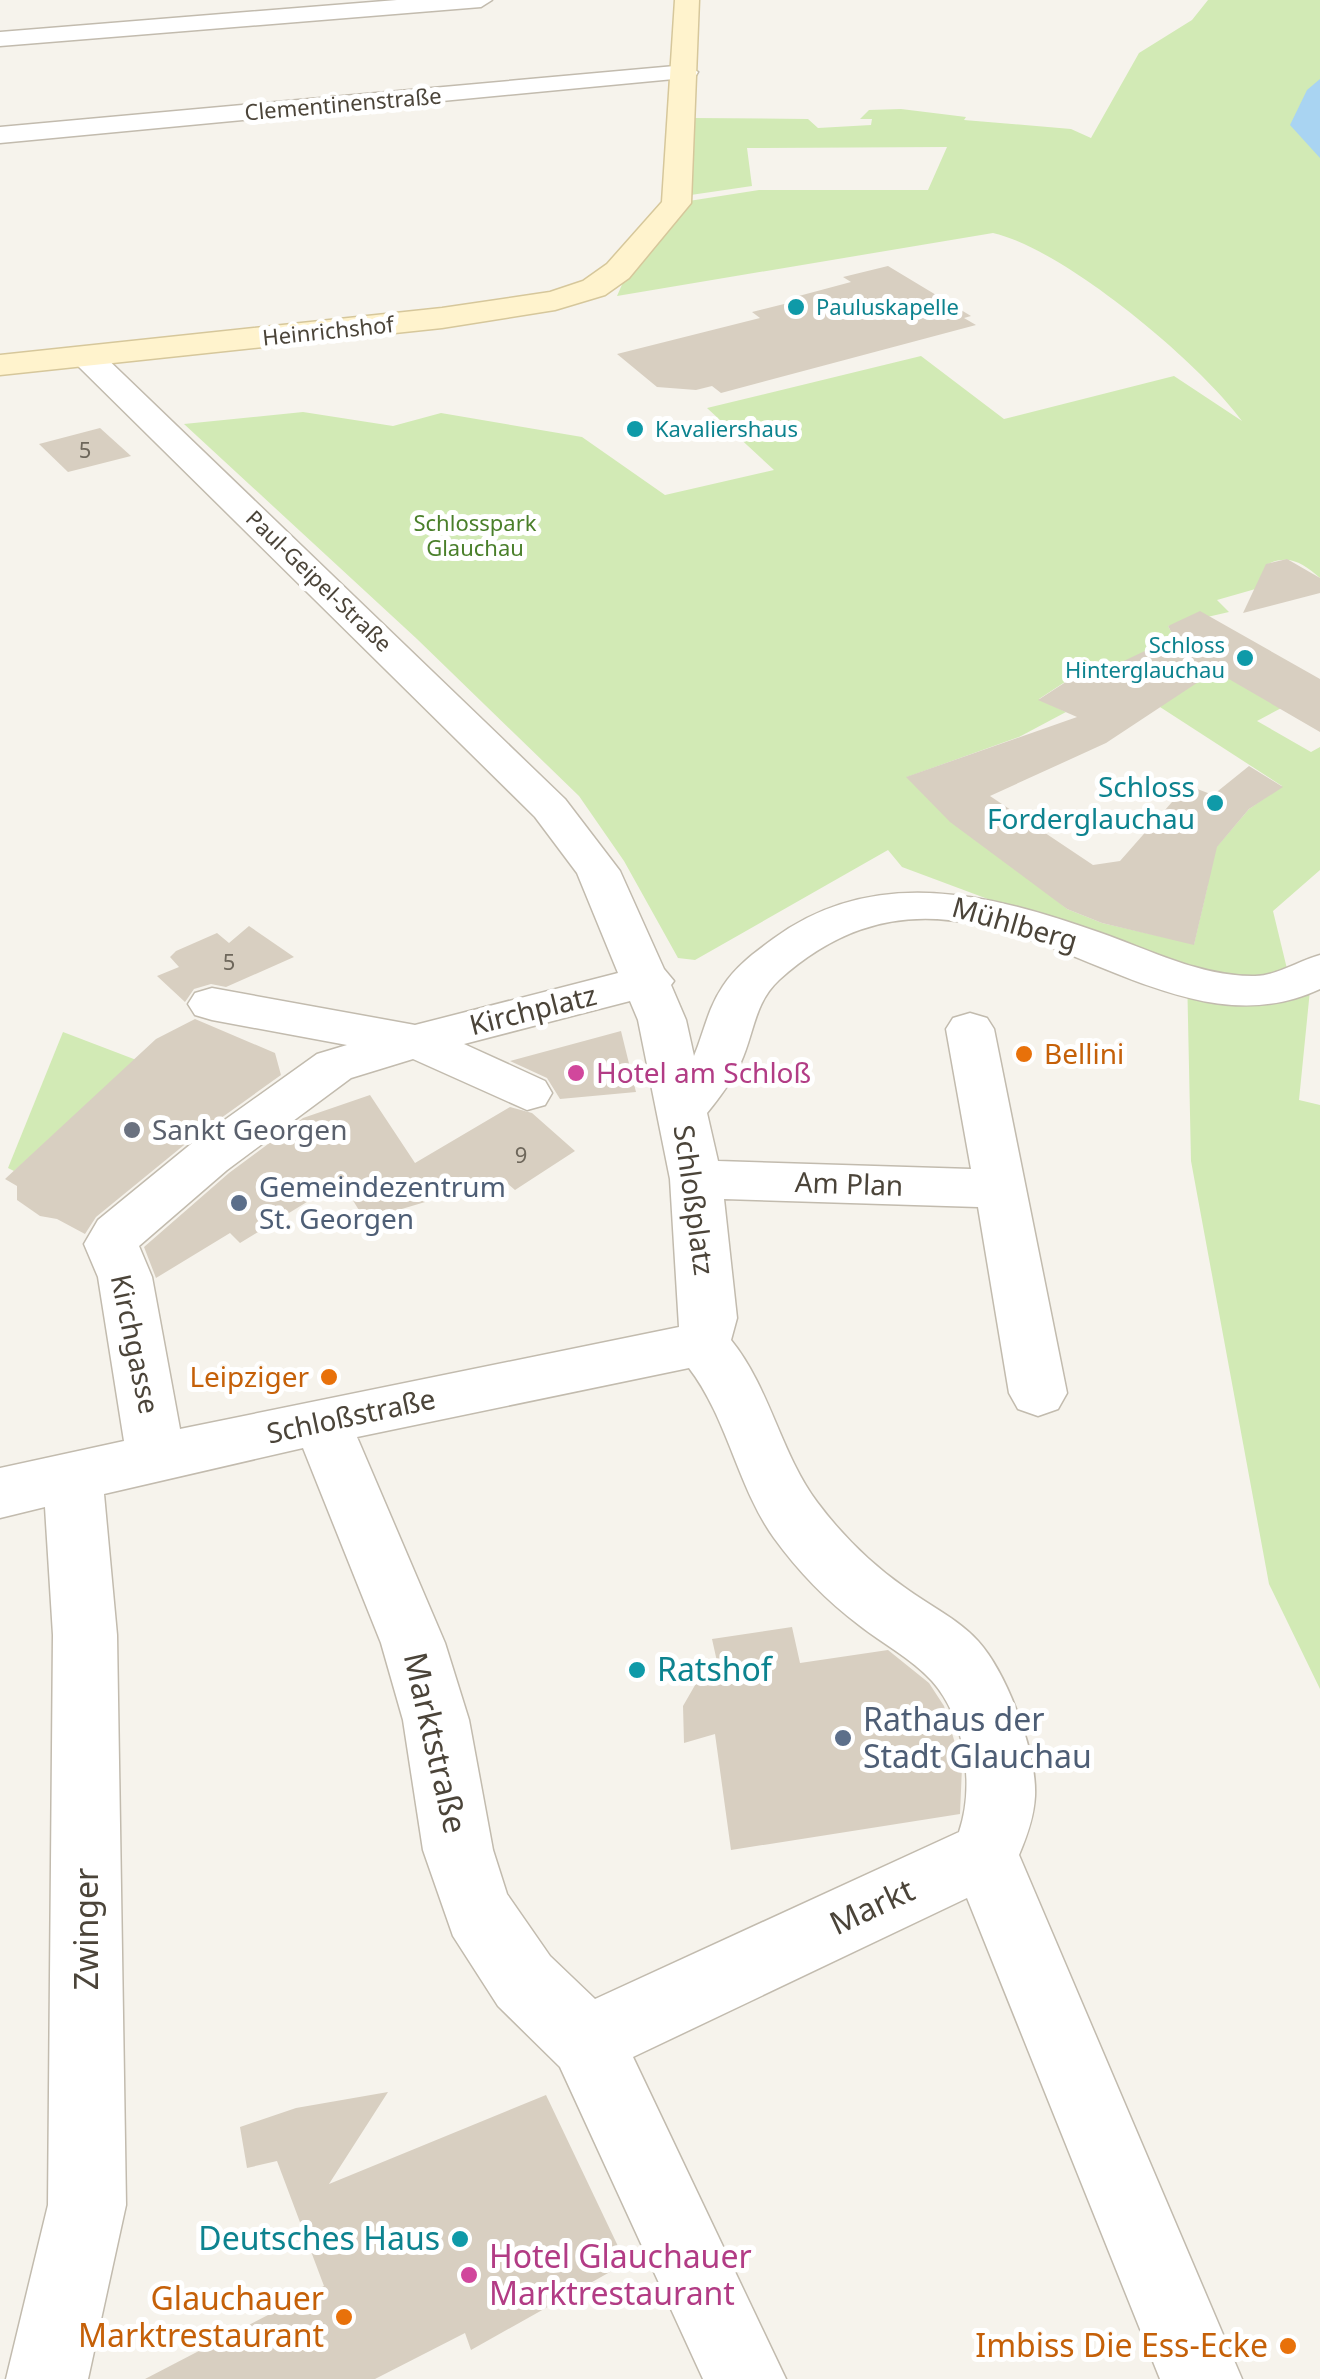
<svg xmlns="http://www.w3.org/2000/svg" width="1320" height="2379" viewBox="0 0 1320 2379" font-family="'Noto Sans',sans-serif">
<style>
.green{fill:#d2eab5;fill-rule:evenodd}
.water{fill:#a9d4f2}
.building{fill:#d8cfc1}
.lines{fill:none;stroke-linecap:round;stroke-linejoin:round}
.street-casing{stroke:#c2bbae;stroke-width:3}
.secondary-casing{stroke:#d6c79b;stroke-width:3}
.street{fill:#fff;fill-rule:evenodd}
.secondary{fill:#fff3cd;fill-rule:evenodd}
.culture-dot{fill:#0f9aa8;stroke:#fff;stroke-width:4}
.food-dot{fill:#e8710a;stroke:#fff;stroke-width:4}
.hotel-dot{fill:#d1479c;stroke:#fff;stroke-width:4}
.worship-dot{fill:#6b7280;stroke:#fff;stroke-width:4}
.service-dot{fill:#5c6f8a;stroke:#fff;stroke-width:4}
.labels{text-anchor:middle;stroke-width:10;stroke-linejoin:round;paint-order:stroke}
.far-street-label{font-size:22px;fill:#4b4439;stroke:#fff}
.far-culture-label{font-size:22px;fill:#0d838f;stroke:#fff;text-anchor:start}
.number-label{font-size:22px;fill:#6e675b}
.far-park-label{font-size:22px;fill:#4a7f2a;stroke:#fff}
.culture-label{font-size:28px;fill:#0d838f;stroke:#fff;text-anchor:end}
.street-label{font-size:28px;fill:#4b4439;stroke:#fff}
.food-label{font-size:28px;fill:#c56008;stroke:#fff;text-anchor:start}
.hotel-label{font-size:28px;fill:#b23c85;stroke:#fff;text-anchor:start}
.worship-label{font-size:28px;fill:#5b616d;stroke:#fff;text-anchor:start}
.service-label{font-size:28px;fill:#4e5e75;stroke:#fff;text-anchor:start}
.near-culture-label{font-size:32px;fill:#0d838f;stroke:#fff;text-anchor:start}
.near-service-label{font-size:32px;fill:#4e5e75;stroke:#fff;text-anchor:start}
.near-street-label{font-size:32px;fill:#4b4439;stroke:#fff}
.near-hotel-label{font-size:32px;fill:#b23c85;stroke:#fff;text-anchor:start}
.near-food-label{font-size:32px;fill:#c56008;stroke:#fff;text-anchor:end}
</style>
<rect width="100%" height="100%" fill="#f6f3ec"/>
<g class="green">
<path d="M 1208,0 L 1320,0 L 1320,578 C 1303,563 1288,553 1266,565 L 1280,582 L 1217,600 L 1229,612 L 1168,626 L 1174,637 L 1149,649 L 1203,655 L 1287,705 L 1257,721 L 1311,752 L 1320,747 L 1320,870 L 1273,911 L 1288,973 L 1310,990 L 1299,1100 L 1320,1105 L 1320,1689 L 1269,1584 L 1191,1161 L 1187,973 L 902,867 L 888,850 L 695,960 L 678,958 L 624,861 L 579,796 L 417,639 L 184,424 L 303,412 L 393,426 L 441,413 L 582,437 L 665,495 L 774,470 L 707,408 L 921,356 L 1004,419 L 1174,376 L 1242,421 C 1199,362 1064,249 993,233 L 617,296 L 638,248 L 676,203 L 759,190 L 928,190 L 947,147 L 747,148 L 752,186 L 677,197 L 692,118 L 808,119 L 818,128 L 871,125 L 872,119 L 860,119 L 869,110 L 901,109 L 966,117 L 964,120 L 1071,129 L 1091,138 L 1139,53 L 1192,20 ZM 1074,676 L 1160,707 L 1282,786 L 1249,809 L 1190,878 L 1208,884 L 1194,944 L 1102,923 L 1067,909 L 907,777 L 1019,737 L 1066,712 L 1039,699 Z"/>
<polygon points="63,1032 139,1061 14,1171 8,1168"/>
</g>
<polygon class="water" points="1320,79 1320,158 1290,125 1307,90"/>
<g class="building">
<polygon points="888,266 971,316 964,318 976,325 721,393 712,386 696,390 657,387 617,354 760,318 752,312 800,300 795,297 851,282 843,277"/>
<polygon points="100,428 131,456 68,472 39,444"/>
<polygon points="1287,559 1320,578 1320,593 1243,613 1266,564"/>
<polygon points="1200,611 1320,679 1320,732 1215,671 1106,743 990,796 1093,865 1120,861 1187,785 1213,795 1249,766 1283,787 1249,809 1217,847 1194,945 1102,923 1067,909 950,822 906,777 1077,717 1038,700 1075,676 1084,680 1174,637 1168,626"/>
<polygon points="249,926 294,957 226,987 211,984 194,989 185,1002 157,976 179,967 170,957 176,951 217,933 229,943"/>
<polygon points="195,1019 275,1053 281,1075 189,1141 96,1217 85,1234 57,1219 40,1216 17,1200 17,1186 5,1179 156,1039"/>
<polygon points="621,1031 636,1092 560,1099 547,1078 510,1061"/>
<polygon points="370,1095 415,1163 510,1107 532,1113 575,1151 515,1190 502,1179 365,1220 341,1181 240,1243 230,1233 156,1278 144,1247 229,1173 303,1118"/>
<polygon points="792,1627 800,1663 888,1650 929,1683 944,1706 962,1767 960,1814 731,1850 715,1734 684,1743 683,1706 698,1680 718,1666 712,1639"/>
<polygon points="388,2092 329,2184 546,2095 626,2263 471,2350 465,2333 375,2379 145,2379 324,2286 277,2161 247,2168 240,2127 296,2108"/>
</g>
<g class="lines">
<g class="street-casing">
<g id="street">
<polygon points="397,0 492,0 481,7 0,46 0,32"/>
<polygon points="686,65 698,72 695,77 0,143 0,127"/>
<path d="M 87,348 L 98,350 L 565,799 L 620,871 L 664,969 L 674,981 L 671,985 L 686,1020 L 694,1056 C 704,1032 708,1008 723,986 C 736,966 754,953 773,939 C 875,864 991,894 1101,933 C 1150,950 1202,977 1255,976 C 1279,975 1298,961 1320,955 L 1320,989 C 1145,1072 974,804 779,980 C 754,1003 754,1034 741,1062 C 732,1081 720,1097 707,1113 L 718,1161 L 971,1169 L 946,1029 L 953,1018 L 970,1013 L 987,1018 L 994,1029 L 1067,1393 L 1058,1409 L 1038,1416 L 1018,1409 L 1009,1393 L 978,1207 L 724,1199 L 737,1318 L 731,1340 C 770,1388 780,1452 817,1502 C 841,1534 871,1564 904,1587 C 928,1605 957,1618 978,1641 C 1007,1673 1037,1753 1035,1796 C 1034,1817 1027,1836 1019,1855 L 1242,2379 L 1160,2379 L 967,1898 L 633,2057 L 786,2379 L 703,2379 L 560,2067 L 498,2006 L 453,1936 L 423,1850 L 403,1720 L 381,1643 L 303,1448 L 104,1494 L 117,1635 L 126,2205 L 88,2379 L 6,2379 L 48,2205 L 53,1635 L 45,1507 L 0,1518 L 0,1468 L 124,1441 L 98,1277 L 84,1244 L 98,1220 L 191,1144 L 317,1054 L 347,1045 L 212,1020 L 195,1015 L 188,1004 L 195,993 L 212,988 L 415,1025 L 618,973 L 577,873 L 535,817 L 76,364 L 71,357 ZM 630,1001 L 638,1020 L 670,1179 L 679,1327 L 180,1429 L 152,1277 L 139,1246 L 227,1170 L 351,1078 L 413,1059 L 527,1110 L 545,1105 L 552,1093 L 545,1081 L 464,1044 ZM 689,1368 C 728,1419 737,1486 774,1538 C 798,1571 827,1601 859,1625 C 883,1644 911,1658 932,1681 C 965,1718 975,1785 959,1832 L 595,1999 L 550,1956 L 507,1894 L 493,1850 L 469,1720 L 445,1643 L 357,1437 Z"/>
</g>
</g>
<g class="secondary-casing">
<polygon id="secondary" points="675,0 699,0 691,203 629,278 605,295 555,310 442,328 0,375 0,355 442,308 550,292 583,281 607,264 662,202"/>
</g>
<use href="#street" class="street"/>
<use href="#secondary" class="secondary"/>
</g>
<g class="culture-dot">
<circle cx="796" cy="307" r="10"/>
<circle cx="635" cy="429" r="10"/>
<circle cx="1245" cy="658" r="10"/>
<circle cx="1215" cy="803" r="10"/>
<circle cx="637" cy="1670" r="10"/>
<circle cx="460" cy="2239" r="10"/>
</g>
<g class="food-dot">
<circle cx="1024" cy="1054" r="10"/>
<circle cx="329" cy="1377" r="10"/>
<circle cx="344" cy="2317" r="10"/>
<circle cx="1288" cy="2346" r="10"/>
</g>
<g class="hotel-dot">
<circle cx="576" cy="1073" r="10"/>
<circle cx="469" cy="2275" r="10"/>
</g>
<circle class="worship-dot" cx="132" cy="1130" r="10"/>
<g class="service-dot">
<circle cx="239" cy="1203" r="10"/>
<circle cx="843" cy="1738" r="10"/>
</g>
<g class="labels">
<g class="far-street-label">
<text transform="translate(343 104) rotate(-5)" y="8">Clementinenstraße</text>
<text transform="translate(328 331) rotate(-6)" y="8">Heinrichshof</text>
<text transform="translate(319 581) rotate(44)" y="8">Paul-Geipel-Straße</text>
</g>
<g class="far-culture-label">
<text x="816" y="315">Pauluskapelle</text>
<text x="655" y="437">Kavaliershaus</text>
<text x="1225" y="653" text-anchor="end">Schloss<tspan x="1225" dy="25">Hinterglauchau</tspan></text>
</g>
<g class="number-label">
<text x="85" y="458">5</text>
<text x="229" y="970">5</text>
<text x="521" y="1163">9</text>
</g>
<g class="far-park-label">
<text x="475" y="531">Schlosspark<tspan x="475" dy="25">Glauchau</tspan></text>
</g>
<g class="culture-label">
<text x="1195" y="797">Schloss<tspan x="1195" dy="32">Forderglauchau</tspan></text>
</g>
<g class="street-label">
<text transform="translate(1015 924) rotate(16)" y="10">Mühlberg</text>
<text transform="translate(533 1010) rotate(-14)" y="10">Kirchplatz</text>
<text transform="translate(849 1184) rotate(2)" y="10">Am Plan</text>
<text transform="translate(694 1200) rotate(82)" y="10">Schloßplatz</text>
<text transform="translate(135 1344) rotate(78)" y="10">Kirchgasse</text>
<text transform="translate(351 1416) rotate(-12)" y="10">Schloßstraße</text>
</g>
<g class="food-label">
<text x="1044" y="1064">Bellini</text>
<text x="309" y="1387" text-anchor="end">Leipziger</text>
</g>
<g class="hotel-label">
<text x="596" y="1083">Hotel am Schloß</text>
</g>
<g class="worship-label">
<text x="152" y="1140">Sankt Georgen</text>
</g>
<g class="service-label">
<text x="259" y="1197">Gemeindezentrum<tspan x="259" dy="32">St. Georgen</tspan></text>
</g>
<g class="near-culture-label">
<text x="657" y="1681">Ratshof</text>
<text x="440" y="2250" text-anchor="end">Deutsches Haus</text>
</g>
<g class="near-service-label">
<text x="863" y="1731">Rathaus der<tspan x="863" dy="37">Stadt Glauchau</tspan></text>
</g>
<g class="near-street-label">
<text transform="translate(435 1743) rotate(77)" y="11">Marktstraße</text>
<text transform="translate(872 1907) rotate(-25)" y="11">Markt</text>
<text transform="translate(87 1929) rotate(-90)" y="11">Zwinger</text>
</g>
<g class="near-hotel-label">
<text x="489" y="2268">Hotel Glauchauer<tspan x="489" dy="37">Marktrestaurant</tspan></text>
</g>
<g class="near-food-label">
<text x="324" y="2310">Glauchauer<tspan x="324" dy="37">Marktrestaurant</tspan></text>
<text x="1268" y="2357">Imbiss Die Ess-Ecke</text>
</g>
</g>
</svg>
